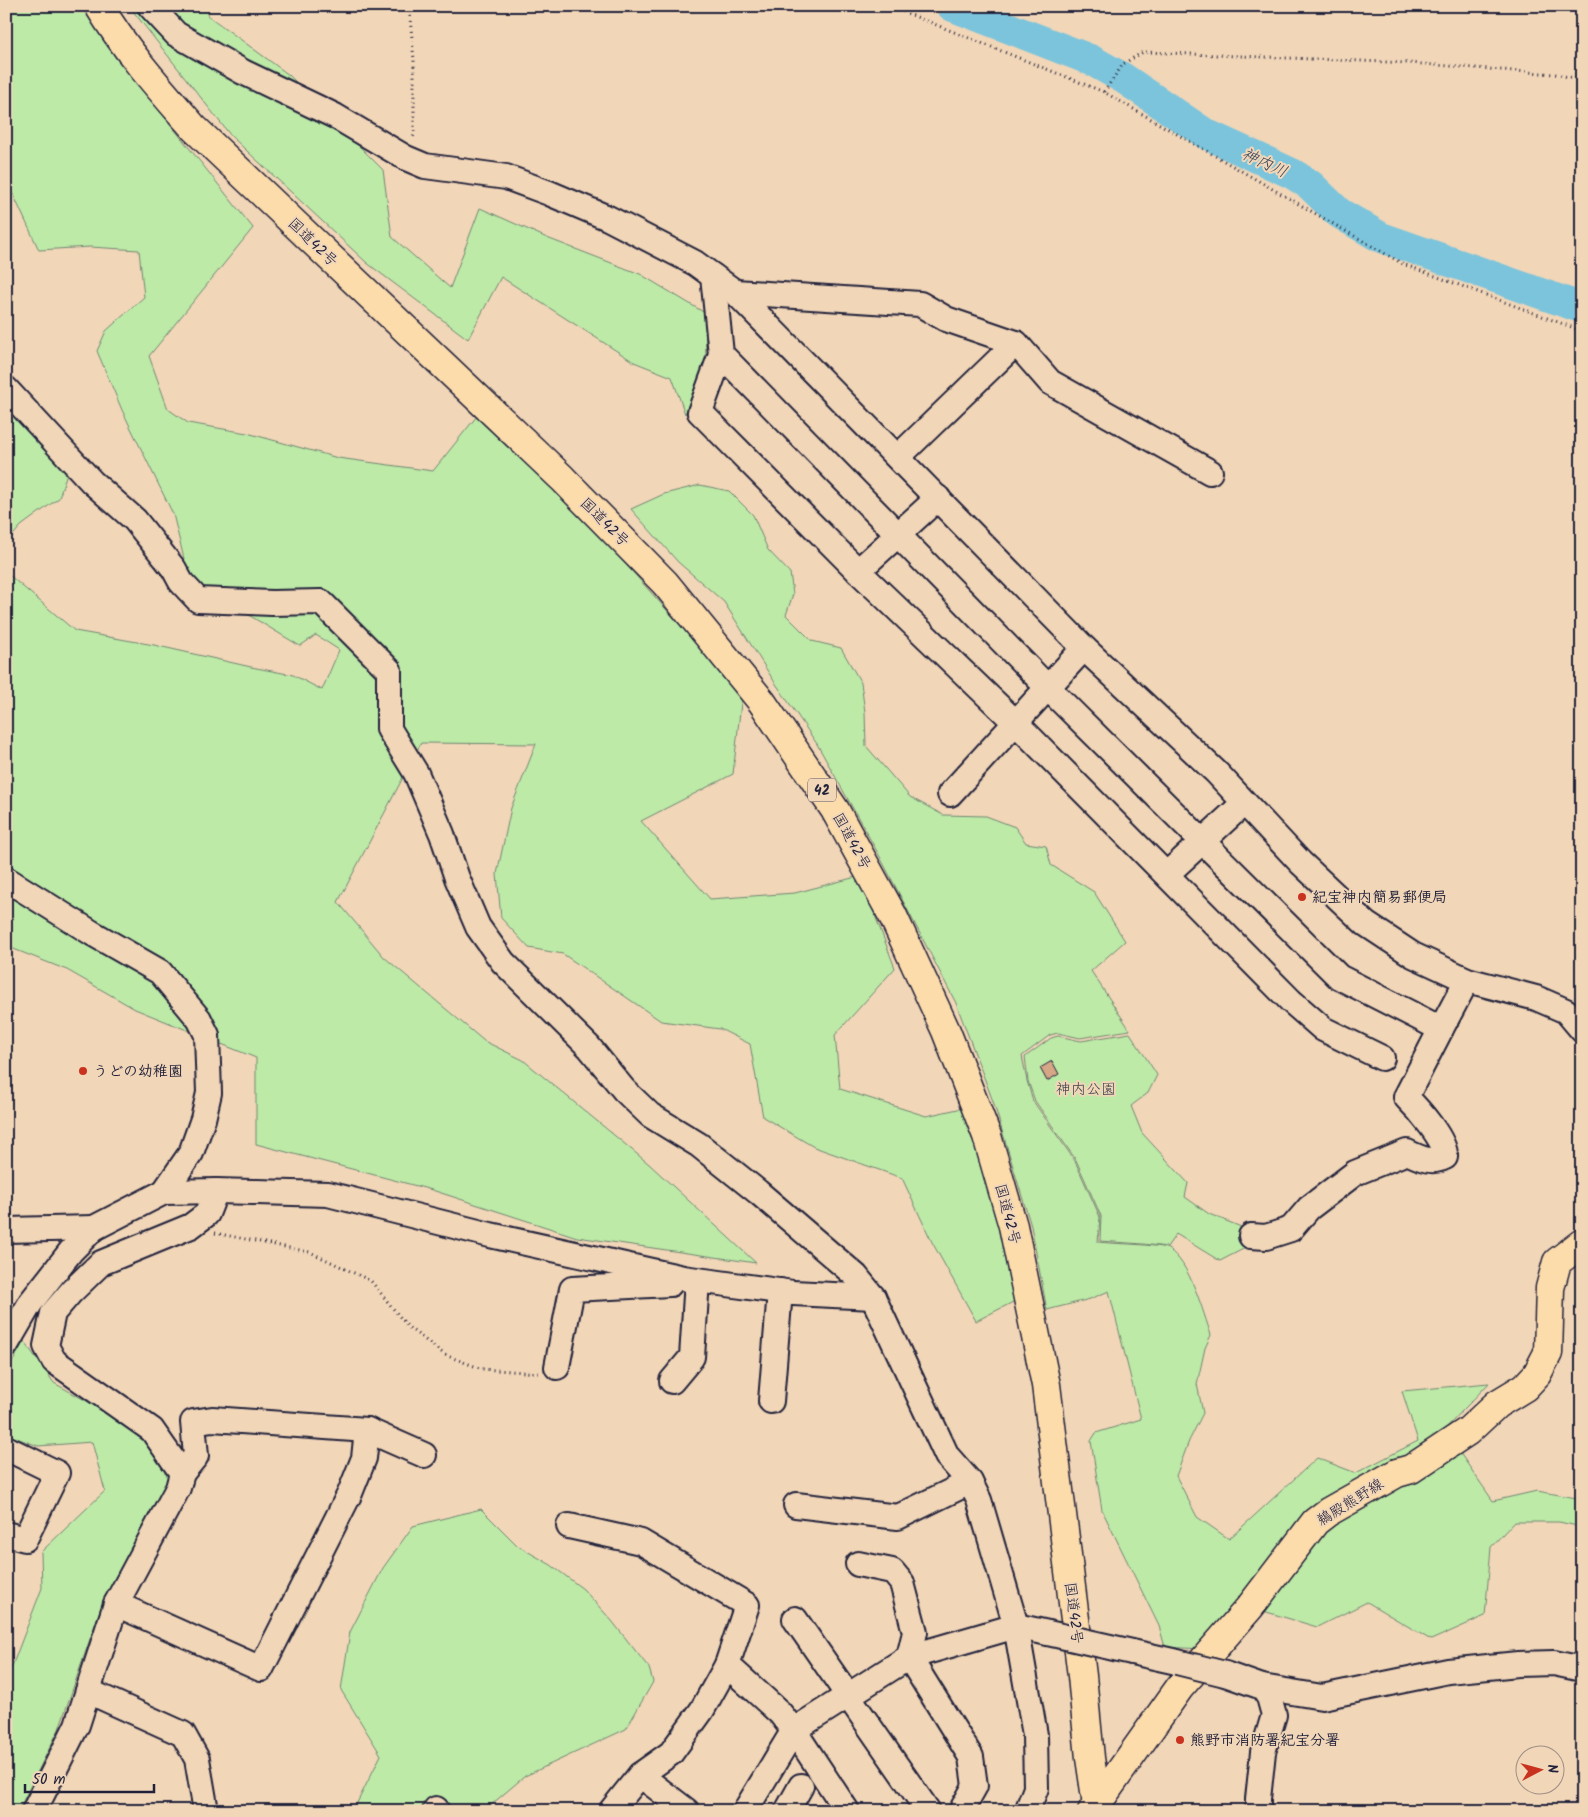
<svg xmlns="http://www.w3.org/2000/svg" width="1588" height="1817" viewBox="0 0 1588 1817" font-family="Kalam,'Klee One',sans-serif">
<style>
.green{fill:#bdeaa7;stroke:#708671}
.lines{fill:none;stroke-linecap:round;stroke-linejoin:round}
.river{stroke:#7bc4db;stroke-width:31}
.building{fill:#d5a787;stroke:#22223b}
.minor-casing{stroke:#22223b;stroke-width:28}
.major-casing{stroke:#22223b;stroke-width:31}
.highway-casing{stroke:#22223b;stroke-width:31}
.path{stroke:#22223b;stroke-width:3;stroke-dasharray:1 4;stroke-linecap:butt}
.minor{stroke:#f1d6b8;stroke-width:24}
.major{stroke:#fddcac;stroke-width:28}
.highway{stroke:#fddcac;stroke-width:28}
.minor-bridge-casing{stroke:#22223b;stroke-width:28;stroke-linecap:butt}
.minor-bridge{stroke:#f1d6b8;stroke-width:24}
.poi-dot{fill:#c8321e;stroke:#f1d6b8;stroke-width:2}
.labels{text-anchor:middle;stroke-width:4;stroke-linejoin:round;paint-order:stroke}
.shield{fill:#f1d6b8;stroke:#605860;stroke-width:1}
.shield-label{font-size:14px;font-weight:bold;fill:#22223b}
.street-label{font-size:15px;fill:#22223b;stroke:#f1d6b8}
.poi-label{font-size:15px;font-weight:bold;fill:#22223b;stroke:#f1d6b8;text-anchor:start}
.park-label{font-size:15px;fill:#39404b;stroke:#f1d6b8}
.water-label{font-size:16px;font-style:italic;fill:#34425b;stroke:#f1d6b8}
</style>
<rect width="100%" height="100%" fill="#f1d6b8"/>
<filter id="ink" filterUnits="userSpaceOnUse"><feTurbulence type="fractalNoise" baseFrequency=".02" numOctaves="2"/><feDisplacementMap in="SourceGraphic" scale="10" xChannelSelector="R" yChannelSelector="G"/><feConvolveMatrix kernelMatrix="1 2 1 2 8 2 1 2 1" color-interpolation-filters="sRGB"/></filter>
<g filter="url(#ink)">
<g class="green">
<polygon points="6,6 84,6 127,70 253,228 149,356 168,409 188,423 247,433 338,458 433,471 477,416 586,520 742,694 733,774 641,821 710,899 795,893 860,876 895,968 835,1035 840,1089 926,1116 967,1107 990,1190 1015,1301 976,1321 932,1242 902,1178 814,1147 763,1117 750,1044 720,1029 661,1021 563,954 529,948 501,918 497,874 511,808 536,744 421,743 338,902 384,957 484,1041 523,1060 649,1164 756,1263 577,1237 432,1190 256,1144 256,1058 135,1009 67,970 6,946 6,578 9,575 75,631 154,645 251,667 293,675 322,690 339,650 316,635 300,646 189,579 173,514 122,410 97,351 106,331 144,297 139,250 90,247 39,250 13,194 6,194"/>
<polygon points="129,6 211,6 207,15 289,75 383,170 392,237 450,288 480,208 547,238 640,274 705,313 706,359 685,414 672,377 634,362 501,277 468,339 367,263 231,136"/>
<polygon points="6,393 74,451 59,498 21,526 6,543"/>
<path d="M 700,485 L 729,491 L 753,515 L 768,550 L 790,573 L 793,594 L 786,615 L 812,641 L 841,648 L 861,683 L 865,712 L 866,746 L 910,797 L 943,815 L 986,816 L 1015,827 L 1026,843 L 1046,846 L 1051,865 L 1094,892 L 1125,941 L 1091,971 L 1130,1030 L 1080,1038 L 1058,1033 L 1050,1035 L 1022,1056 L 1027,1081 L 1033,1101 L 1075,1161 L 1100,1217 L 1098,1242 C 1113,1244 1158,1244 1168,1249 C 1190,1262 1203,1312 1211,1335 L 1205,1348 L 1197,1384 L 1203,1413 L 1189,1441 L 1176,1476 L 1197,1517 L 1229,1539 L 1317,1458 L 1356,1473 L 1418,1441 L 1402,1391 L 1489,1383 L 1444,1430 L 1493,1501 L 1537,1491 L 1582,1499 L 1582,1527 L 1559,1522 L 1514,1522 L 1491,1547 L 1485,1616 L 1431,1640 L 1367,1602 L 1317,1627 L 1243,1605 L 1203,1649 L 1165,1647 L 1159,1626 L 1102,1510 L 1091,1441 L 1096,1433 L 1141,1419 L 1109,1291 L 1090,1299 L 1047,1310 L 1031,1226 L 994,1104 L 956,1003 L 879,855 L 817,744 L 772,678 L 724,602 L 678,562 L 631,509 L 664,494 Z"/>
<polygon points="1130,1033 1157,1075 1148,1093 1131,1106 1142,1133 1188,1183 1185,1197 1209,1214 1251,1231 1251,1245 1220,1261 1176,1234 1167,1247 1143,1244 1100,1241 1101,1216 1076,1160 1035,1101 1028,1081 1025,1057 1051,1038 1058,1036 1081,1041"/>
<polygon points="24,1341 54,1383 125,1422 167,1455 170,1478 102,1604 59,1729 18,1811 6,1811 6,1682 42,1588 41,1552 105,1491 92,1442 38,1446 6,1434 6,1374"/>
<polygon points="481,1509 518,1546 551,1565 583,1589 612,1621 649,1668 653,1682 626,1729 525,1776 492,1804 489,1811 353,1811 381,1755 341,1690 350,1632 383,1568 413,1526"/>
</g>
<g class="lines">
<polyline class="river" points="952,6 1091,60 1123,78 1206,134 1293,174 1310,185 1339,213 1380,237 1582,308"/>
</g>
<polygon class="building" points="1052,1061 1059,1074 1047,1081 1040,1068"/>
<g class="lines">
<g class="minor-casing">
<g id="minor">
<polyline points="150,6 176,34 243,72 335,116 406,158 425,166 506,177 549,193 608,218 695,263 735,292 1084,648 1216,772 1301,863 1366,924 1413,955 1467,980 1536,998 1566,1011 1582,1030"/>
<polyline points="713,276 721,354 1048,688 1339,977 1441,1029 1467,980"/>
<polyline points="735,292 920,304 946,319 1016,343 1050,382 1210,472"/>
<polyline points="721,354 700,412 858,571 1016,723 1291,1001 1323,1029 1382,1058"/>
<polyline points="6,389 92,482 135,520 174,569 181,582 198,600 272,603 321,602 389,670 389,729 416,773 442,834 457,878 478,927 503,962 589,1047 624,1090 650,1115 699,1145 758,1192 856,1276 873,1297 947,1456 970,1482 979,1500 1016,1626 1035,1735 1036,1788 1027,1811"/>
<polyline points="898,457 1016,343"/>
<polyline points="858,571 938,498"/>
<polyline points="950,794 1084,648"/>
<polyline points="1167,874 1244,803"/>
<polyline points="6,879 92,933 160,972 199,1019 207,1035 209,1093 203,1119 191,1153 164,1192"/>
<polyline points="6,1230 94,1228"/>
<path d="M 1251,1236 L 1266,1237 L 1291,1229 L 1309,1208 L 1355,1173 L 1407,1152 C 1420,1158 1431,1164 1445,1157 C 1447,1141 1418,1109 1406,1097 L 1441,1029"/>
<polyline points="6,1345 31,1302 71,1251 94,1228 164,1192 216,1191 328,1194 490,1235 683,1278 793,1293 873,1297"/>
<polyline points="557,1367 572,1289 670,1284"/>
<polyline points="672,1381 692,1357 697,1280"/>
<polyline points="771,1401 780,1291"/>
<polyline points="6,1448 57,1473 25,1539 6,1534"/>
<polyline points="182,1473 196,1456 193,1422 212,1419 367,1430 424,1455"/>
<polyline points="796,1505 898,1517 970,1482"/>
<polyline points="569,1526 641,1542 747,1605 727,1665 702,1710 671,1753 640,1775 611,1811"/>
<polyline points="858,1564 892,1571 902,1583 915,1632 909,1657 971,1757 975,1786 961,1811"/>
<polyline points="116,1604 261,1669 350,1493 364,1458 367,1430"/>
<polyline points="795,1619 928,1811"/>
<polyline points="1132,1652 1177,1662"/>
<polyline points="727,1665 780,1713 797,1735 847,1811"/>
<polyline points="1225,1674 1262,1687 1322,1697 1448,1671 1518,1664 1554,1663 1582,1669"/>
<polyline points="88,1691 183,1734 197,1759 206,1811"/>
<polyline points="640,1775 687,1811"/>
<polyline points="34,1811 77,1725 116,1604 178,1488 182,1473 152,1430 54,1361 46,1346 53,1313 71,1292 101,1263 191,1226 207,1214 216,1191"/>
<polyline points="435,1811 436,1809"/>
<polyline points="745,1811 794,1730 909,1657 1016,1626 1048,1633"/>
<polyline points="787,1811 801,1786"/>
<polyline points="1258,1811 1258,1799 1263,1752 1274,1715 1269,1697 1262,1687"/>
</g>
</g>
<g class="major-casing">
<polyline id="major" points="1092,1811 1180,1687 1250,1607 1315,1522 1328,1512 1397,1473 1411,1469 1468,1431 1497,1404 1525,1387 1537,1374 1548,1353 1550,1288 1557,1262 1582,1243"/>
</g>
<g class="highway-casing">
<path id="highway" d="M 99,6 C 125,50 160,89 194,128 L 562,478 L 665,583 L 762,702 L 835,810 L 893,916 L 946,1031 L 987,1136 L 1013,1226 L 1046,1385 L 1082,1676 L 1090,1758 L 1098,1811"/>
</g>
<g class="path">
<polyline points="409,6 414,60 414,135 412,140"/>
<polyline points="889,6 1104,92 1403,264 1582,331"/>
<polyline points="1104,92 1123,64 1143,52 1409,63 1555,74 1582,80"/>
<polyline points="215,1233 310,1252 371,1281 408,1327 445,1355 482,1369 539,1373"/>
</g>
<use href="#minor" class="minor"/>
<use href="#major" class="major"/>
<use href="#highway" class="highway"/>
<g class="minor-bridge-casing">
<g id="minor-bridge">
<polyline points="1048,1633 1132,1652"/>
<polyline points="1177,1662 1225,1674"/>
</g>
</g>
<use href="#minor-bridge" class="minor-bridge"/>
</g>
</g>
<g class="poi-dot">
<circle cx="1302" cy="897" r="5"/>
<circle cx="83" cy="1071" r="5"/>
<circle cx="1180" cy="1740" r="5"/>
</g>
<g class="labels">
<rect class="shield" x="808" y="778.5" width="28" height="23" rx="4"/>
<g class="shield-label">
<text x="822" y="795">42</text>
</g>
<g class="street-label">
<text transform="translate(313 242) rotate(44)" y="5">国道42号</text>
<text transform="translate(605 522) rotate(45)" y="5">国道42号</text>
<text transform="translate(852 841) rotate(61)" y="5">国道42号</text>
<text transform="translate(1008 1214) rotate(75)" y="5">国道42号</text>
<text transform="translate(1350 1502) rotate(-32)" y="5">鵜殿熊野線</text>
<text transform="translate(1074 1613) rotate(83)" y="5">国道42号</text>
</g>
<g class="poi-label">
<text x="1312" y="902">紀宝神内簡易郵便局</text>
<text x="93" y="1076">うどの幼稚園</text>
<text x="1190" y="1745">熊野市消防署紀宝分署</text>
</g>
<g class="park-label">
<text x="1086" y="1094">神内公園</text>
</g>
<g class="water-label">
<text transform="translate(1265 162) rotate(25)" y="6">神内川</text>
</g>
</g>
<rect width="1588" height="1817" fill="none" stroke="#f1d6b8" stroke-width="25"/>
<rect x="12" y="12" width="1563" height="1792" fill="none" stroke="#22223b" stroke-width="2" filter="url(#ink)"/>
<g transform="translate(1540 1770) rotate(84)"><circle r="24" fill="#f1d6b8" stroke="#9e8e86"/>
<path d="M0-4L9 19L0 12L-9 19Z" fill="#c8321e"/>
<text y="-8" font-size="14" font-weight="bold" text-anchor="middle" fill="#22223b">N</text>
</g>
<path d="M25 1784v8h129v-8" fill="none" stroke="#22223b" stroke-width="2.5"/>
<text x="32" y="1784" font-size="15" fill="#22223b" stroke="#f1d6b8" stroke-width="4" paint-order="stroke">50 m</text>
</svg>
